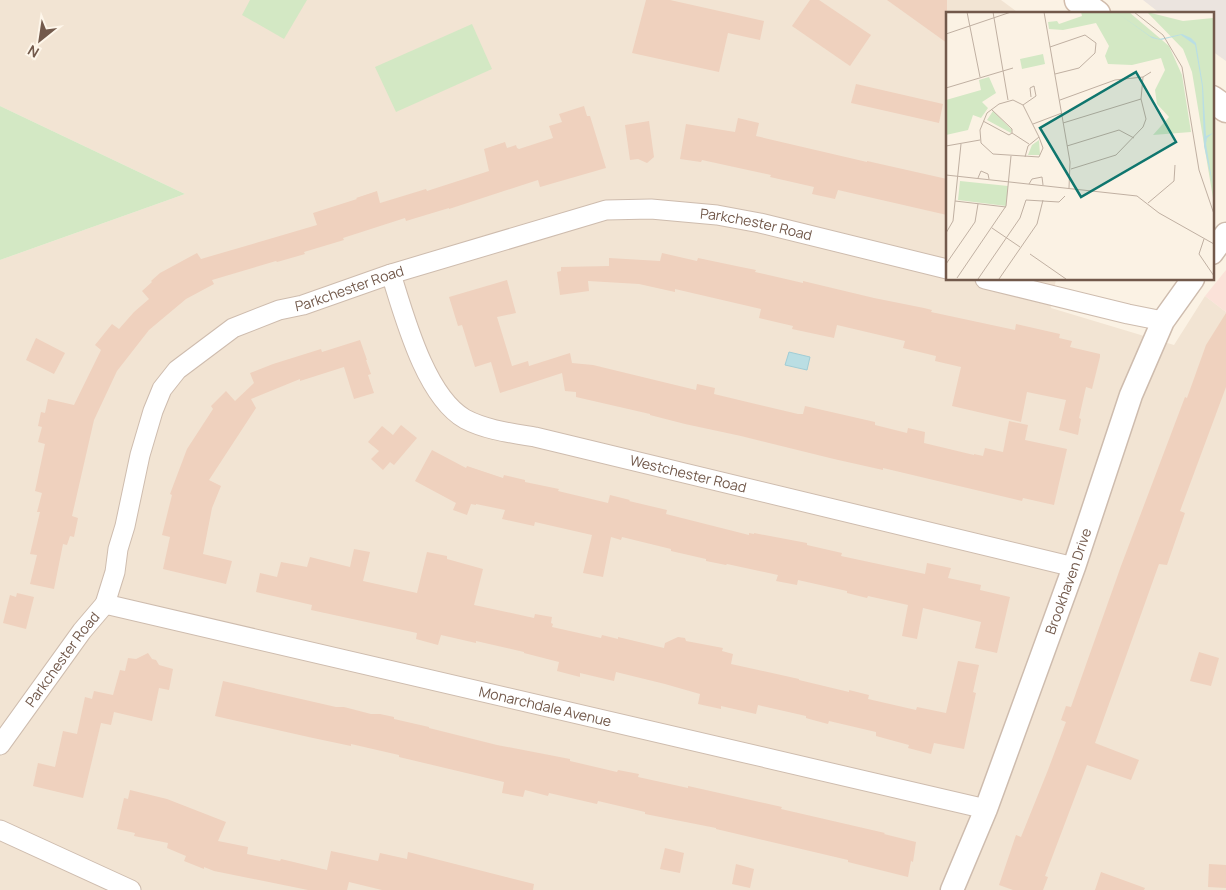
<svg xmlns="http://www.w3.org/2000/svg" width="1226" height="890" viewBox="0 0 1226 890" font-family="Manrope,sans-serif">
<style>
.residential{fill:#f2e4d3}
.commercial{fill:#fbe2d9}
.industrial{fill:#ebe4df}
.green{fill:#d3e8c4}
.water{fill:#badee3;stroke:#a1cdd5}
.building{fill:#efd1be}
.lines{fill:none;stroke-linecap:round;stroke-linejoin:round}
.minor-casing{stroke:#cebcae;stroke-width:21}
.tertiary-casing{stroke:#cebcae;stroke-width:25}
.secondary-casing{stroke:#d1bcac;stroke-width:29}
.minor{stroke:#fff;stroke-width:19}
.tertiary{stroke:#fff;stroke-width:22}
.secondary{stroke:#fff;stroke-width:26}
.labels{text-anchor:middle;stroke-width:4;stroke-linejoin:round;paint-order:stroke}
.street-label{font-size:14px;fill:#72594b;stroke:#fef6ea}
.inset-road{fill:none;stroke:#c0b0a2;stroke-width:1}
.view{fill:#0f766e;fill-opacity:0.15;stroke:#0f766e;stroke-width:2.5}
.inset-edge{fill:none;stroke:#72594b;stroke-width:2.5}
</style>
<rect width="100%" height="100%" fill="#fbf2e4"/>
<polygon class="residential" points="0,0 1001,0 1020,14 947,14 947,279 1056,279 1051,308 1174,345 1205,296 1226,312 1226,890 0,890 0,260 185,194 0,106"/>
<polygon class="commercial" points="1226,270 1226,312 1205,296"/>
<polygon class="industrial" points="1143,0 1226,0 1226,61 1212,51 1212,14 1161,14"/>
<g class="green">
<polygon points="250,0 307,0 284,39 242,15"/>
<polygon points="472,24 492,69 396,112 375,67"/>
<polygon points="0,106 185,194 0,260"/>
</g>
<polygon class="water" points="789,352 810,357 807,370 785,365"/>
<g class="building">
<polygon points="646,0 670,0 764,21 760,40 728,33 719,72 632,53"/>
<polygon points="810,0 819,0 871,35 850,66 792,26"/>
<polygon points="887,0 947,0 947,43"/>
<polygon points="856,84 943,104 939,123 851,103"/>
<polygon points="584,106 587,116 590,116 606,168 540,187 538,180 449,209 449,208 406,221 405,218 343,238 344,240 304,252 305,254 277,262 276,261 212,280 214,284 186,299 149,330 117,371 94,420 72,516 78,518 74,537 70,536 67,545 63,544 54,589 30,584 37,555 30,554 40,512 37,512 42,493 35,491 45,444 38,442 42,427 38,426 41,412 45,413 48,399 74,405 101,350 95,345 112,324 119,329 134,312 149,299 142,291 152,282 151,281 160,273 197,253 201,259 317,225 313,213 357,199 356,198 377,191 380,203 426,189 427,191 489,171 484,149 505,142 507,148 516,145 517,148 519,149 553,138 549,126 562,122 559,114"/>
<polygon points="738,118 759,123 756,136 867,162 867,161 947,179 947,215 838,190 835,199 812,194 814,187 770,177 771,175 702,160 701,162 680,159 686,124 735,132"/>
<polygon points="649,121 654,157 647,163 638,159 630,160 625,125"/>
<polygon points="662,253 697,261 698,258 741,267 756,270 755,272 803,283 803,281 874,298 924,308 932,310 931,312 1015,330 1016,324 1060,334 1059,338 1072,341 1070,347 1100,354 1100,357 1092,389 1086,387 1079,418 1081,419 1078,435 1059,430 1066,400 1027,392 1021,422 952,406 961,367 935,361 936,356 903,348 905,341 837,325 834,338 792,329 793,326 759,318 761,309 675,289 675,292 639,284 588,281 589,291 560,295 557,272 561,271 561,267 609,266 609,258 660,261"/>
<polygon points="507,280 516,313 497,317 512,366 528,361 529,366 570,353 572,363 593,365 696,390 697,384 715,388 714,394 798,414 803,414 805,406 875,422 875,425 907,433 908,428 925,432 924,443 974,455 974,454 983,456 985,448 1003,452 1009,421 1028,425 1025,440 1067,449 1054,505 1023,498 1022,501 883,468 883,470 834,459 741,436 685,424 650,415 650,414 576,397 576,392 565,391 562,373 500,393 491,362 475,367 462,325 458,326 449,297"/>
<polygon points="1226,313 1226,387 1180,511 1185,513 1167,565 1159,564 1095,743 1139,760 1131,780 1087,765 1045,876 1048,877 1043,890 1013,890 999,885 1016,835 1021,837 1048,770 1066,722 1061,720 1066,706 1071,707 1077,690 1121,566 1185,397 1187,398 1206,345"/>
<polygon points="36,338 65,353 54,374 26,360"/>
<polygon points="360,340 367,360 366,360 371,374 368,375 374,393 354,399 344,367 300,381 300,379 251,399 256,408 209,480 221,486 212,508 203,554 232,561 226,584 163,569 170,537 162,535 172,495 170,494 187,449 213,409 211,406 226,391 235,401 254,383 250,373 273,364 321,349 322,352"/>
<polygon points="401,425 417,438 394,465 390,462 383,470 371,459 379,451 368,442 382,426 393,435"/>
<polygon points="432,450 466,468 467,466 503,478 504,475 525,480 525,482 559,489 558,491 608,503 610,495 630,500 629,501 667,510 666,514 749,535 749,533 754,534 754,533 807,543 807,545 842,553 841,556 925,574 927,563 951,568 948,578 981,585 980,590 1010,597 997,653 975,648 981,622 923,608 917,639 902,636 908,605 868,596 867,598 847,593 847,591 798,580 797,585 776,581 778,575 727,564 726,565 706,561 706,559 671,551 671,549 622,537 621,540 611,537 603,577 583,573 592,535 535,522 534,526 502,519 505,510 476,504 476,505 471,504 467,515 453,510 456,503 415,481"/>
<polygon points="354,549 370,552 363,581 417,593 427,552 447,556 447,559 483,569 474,605 534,618 535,614 552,617 551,623 553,624 552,627 601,638 602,635 618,639 618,637 664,648 665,643 678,637 685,638 686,641 723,648 722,651 733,654 731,664 799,679 799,680 849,692 849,690 869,695 868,699 916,710 917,707 946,713 958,661 979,665 973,692 976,693 964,749 934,743 931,754 908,748 909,745 876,736 876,732 829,721 828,724 813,720 806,718 806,716 758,705 756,714 721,706 721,709 698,704 700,694 665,684 616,672 614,681 580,673 580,677 557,671 559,662 524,653 524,652 476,641 476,643 441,635 438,645 416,639 417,633 311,610 312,605 256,592 260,573 277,577 281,562 307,567 310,557 350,567"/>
<polygon points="17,593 34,597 26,629 3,623 10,595 16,597"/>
<polygon points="1199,652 1219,658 1211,686 1190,681"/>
<polygon points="148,653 152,659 156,660 159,665 173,669 169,690 159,688 152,721 114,712 111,725 101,723 83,798 33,786 38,763 55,767 63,731 77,734 85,697 92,699 94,691 113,695 120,670 125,671 128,658 136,659"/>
<polygon points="223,681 336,707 344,707 371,714 380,714 394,717 394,719 429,727 429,728 497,745 570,759 570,761 617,772 618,770 639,774 638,777 688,788 688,786 782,807 781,809 885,833 884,834 916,842 913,862 911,861 908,877 848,862 848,860 716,829 716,828 645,814 645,812 598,801 597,804 549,793 548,796 525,790 523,797 502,793 504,782 399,757 399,755 351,744 351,746 313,738 215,716"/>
<polygon points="130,790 167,799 226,822 218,841 248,847 247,854 280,861 281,859 327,870 331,851 378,861 380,853 407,859 408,852 534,884 533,890 382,890 349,882 347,890 308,890 214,871 204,867 204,869 184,861 186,856 167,848 168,843 134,836 135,833 117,829 124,798 128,799"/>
<polygon points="665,848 684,853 680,873 660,869"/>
<polygon points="736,864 754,869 750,888 732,884"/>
<polygon points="1209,864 1226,865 1226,888 1208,887"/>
<polygon points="1101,872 1145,888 1144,890 1095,890"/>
</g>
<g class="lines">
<g class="minor-casing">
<g id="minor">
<path id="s1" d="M 391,274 C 404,315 425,396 465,419 C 486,430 511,433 535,437 L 1074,567"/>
<polyline points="985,279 1128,314 1163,321"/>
<path id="s2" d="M 105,604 L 986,809"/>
<path id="s3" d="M 0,745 L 82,631 L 105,604 L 115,572 L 118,549 L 125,526 L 140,455 L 153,411 L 162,389 L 177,370 L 233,328 L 279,310 L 303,305 L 391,274 L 606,210 L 651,209 L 717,215 L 760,223 L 947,269"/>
<polyline points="0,830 131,890"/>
</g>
</g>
<g class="tertiary-casing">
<g id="tertiary">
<polyline points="1212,253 1226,234"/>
<path id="s4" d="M 952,890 L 986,809 L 1074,567 L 1131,395 L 1163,321 L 1193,279"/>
</g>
</g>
<g class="secondary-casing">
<g id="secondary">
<polyline points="1078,0 1097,14"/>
<polyline points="1212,99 1226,109"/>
</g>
</g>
<use href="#minor" class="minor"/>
<use href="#tertiary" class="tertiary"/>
<use href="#secondary" class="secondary"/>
</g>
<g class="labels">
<g class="street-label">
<text dy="5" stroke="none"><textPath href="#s3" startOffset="1036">Parkchester Road</textPath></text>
<text dy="5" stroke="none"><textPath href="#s3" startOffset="616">Parkchester Road</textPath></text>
<text dy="5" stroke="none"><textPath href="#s1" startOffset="396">Westchester Road</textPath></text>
<text dy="5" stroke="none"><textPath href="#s4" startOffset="330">Brookhaven Drive</textPath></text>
<text dy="5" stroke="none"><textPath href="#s3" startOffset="106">Parkchester Road</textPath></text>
<text dy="5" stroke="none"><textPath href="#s2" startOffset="452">Monarchdale Avenue</textPath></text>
</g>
</g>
<g transform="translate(946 12)">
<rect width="268" height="268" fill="#fbf2e4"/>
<path d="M 135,0 L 183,0 L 223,34 L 236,63 L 245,120 L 207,123 L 223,105 L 211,92 L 209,78 L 219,58 L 215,46 L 186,53 L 162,52 L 159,44 L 163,34 L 150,11 L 117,18 L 103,17 L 102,10 L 111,9 L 113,12 L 136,4 ZM 201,0 L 237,9 L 267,6 L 267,186 L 246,60 L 237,37 ZM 97,42 L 99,52 L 76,57 L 74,47 ZM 43,65 L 50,81 L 36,90 L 42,96 L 35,106 L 27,103 L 22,118 L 0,123 L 0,88 L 35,78 L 33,68 ZM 47,99 L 66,118 L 65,121 L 41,108 ZM 93,128 L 94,143 L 82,143 L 86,133 ZM 14,169 L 62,174 L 60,194 L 12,188 Z" fill="#d3e8c4"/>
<path d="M 170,0 L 204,24 L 213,27 L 236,22 L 245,26 L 250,31 L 257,74 L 260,124 L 267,121 L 261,126 L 260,132 L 267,174 L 258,134 L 256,74 L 249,33 L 235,23 L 215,28 L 206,26 Z" fill="#badee3"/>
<path class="inset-road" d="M 21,0 L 34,65M 47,0 L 62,88M 98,0 L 124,150 L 123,176M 188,0 L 217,23 L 236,55 L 253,158 L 268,202M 0,22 L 65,0M 104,35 L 139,23 L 150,31 L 149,41 L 133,56 L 109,62M 0,76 L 67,56M 67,88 L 77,93 L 93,125 L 97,136 L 93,145 L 47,142 L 35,131 L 34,118 L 41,101 L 53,92 ZM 114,88 L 169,68 L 197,65 L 205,60M 77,93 L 90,84 L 88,74 L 84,76 L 85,85M 45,97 L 66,117 L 66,121 L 83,132M 37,109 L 63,123 L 66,121M 117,111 L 195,87M 87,112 L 116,101M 0,134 L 34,128M 121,134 L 173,118 L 188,126M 79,145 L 82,134 L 93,125M 125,157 L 170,143 L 197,115 L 200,107 L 195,87 L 197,65M 0,163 L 191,184 L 213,201 L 268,232M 32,166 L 35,159 L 42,162 L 43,167M 83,172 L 86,167 L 96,165 L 97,173M 9,189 L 60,195M 202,191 L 228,169 L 229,153M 46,216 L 74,235M 0,221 L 7,209 L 15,132M 258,227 L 253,242 L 268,264M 84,242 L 120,267M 0,252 L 29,210 L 32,192M 11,266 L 60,194 L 65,144M 32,267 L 74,206 L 80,188 L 113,190 L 119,184M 53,267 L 91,212 L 97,188"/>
<path class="view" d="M 190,60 L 230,130 L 135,185 L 94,116 Z"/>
<rect width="268" height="268" class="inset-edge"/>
</g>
<g transform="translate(40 40) rotate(210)" stroke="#fef6ea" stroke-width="4" paint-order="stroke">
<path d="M0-4L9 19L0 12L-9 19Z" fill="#72594b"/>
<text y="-8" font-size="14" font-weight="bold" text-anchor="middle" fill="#72594b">N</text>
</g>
</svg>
